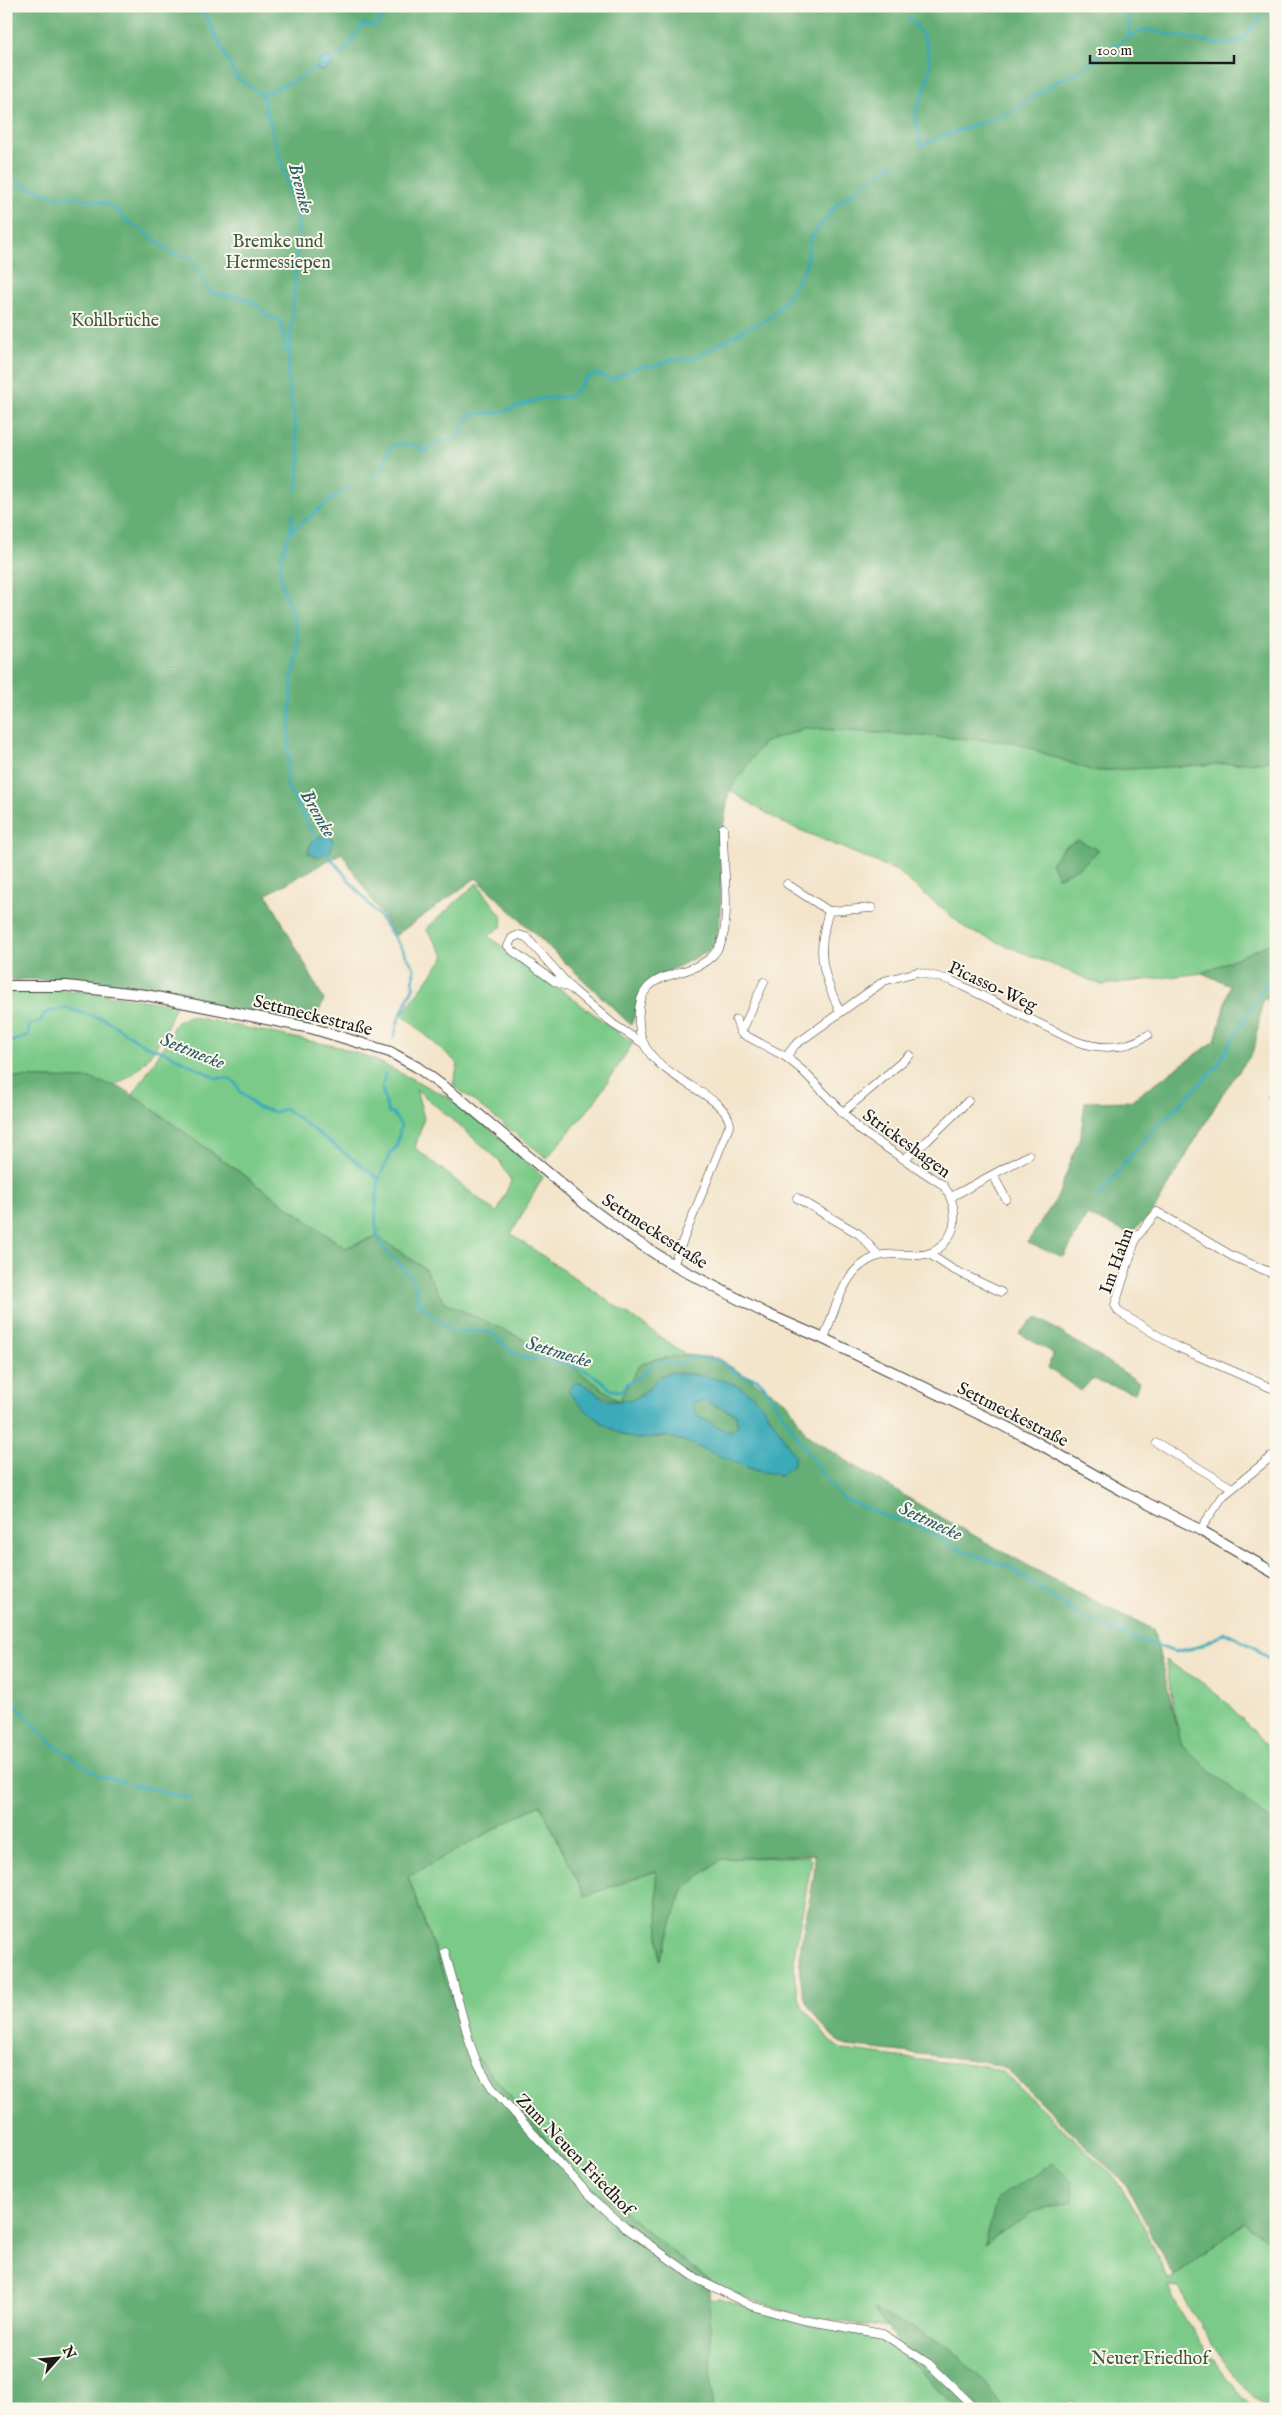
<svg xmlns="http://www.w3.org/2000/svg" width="1282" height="2415" viewBox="0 0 1282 2415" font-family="'IM FELL English',serif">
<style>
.green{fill:#7cca89;stroke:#4c7352;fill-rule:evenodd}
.forest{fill:#65ae75;stroke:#406548;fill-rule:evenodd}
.water{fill:#3baab9;stroke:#2c636a;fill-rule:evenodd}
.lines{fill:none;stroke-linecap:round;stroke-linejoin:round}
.stream{stroke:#3baab9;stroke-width:3}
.minor-casing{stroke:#3c3a36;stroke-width:9}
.tertiary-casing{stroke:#3c3a36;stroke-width:12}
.minor{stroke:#fff;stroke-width:8}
.tertiary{stroke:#fff;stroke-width:10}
.labels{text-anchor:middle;stroke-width:4;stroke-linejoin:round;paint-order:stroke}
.park-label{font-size:18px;fill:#3e5942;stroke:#fbf7ec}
.street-label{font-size:18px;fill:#1c1c1c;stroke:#fbf7ec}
.water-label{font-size:19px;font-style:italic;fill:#2a5c63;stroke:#fbf7ec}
</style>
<rect width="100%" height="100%" fill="#fbf7ec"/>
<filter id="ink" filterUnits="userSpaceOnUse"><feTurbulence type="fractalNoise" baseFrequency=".02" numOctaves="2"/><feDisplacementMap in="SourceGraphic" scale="10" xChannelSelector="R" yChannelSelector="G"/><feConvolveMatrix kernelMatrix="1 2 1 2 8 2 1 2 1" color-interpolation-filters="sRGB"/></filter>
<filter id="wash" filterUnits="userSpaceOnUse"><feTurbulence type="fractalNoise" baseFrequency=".0096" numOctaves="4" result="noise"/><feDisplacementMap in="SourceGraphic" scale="20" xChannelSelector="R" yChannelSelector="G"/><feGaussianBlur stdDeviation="1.12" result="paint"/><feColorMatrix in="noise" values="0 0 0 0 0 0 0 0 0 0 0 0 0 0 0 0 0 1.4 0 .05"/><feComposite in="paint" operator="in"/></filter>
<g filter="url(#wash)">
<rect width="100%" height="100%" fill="#f3e4ca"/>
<g class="green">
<polygon points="805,728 1013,742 1093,771 1276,761 1276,941 1202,973 1102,985 968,930 897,871 781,822 729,790 763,743"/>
<polygon points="477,883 503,918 502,926 488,936 633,1043 593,1104 547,1158 453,1085 458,1064 402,1014 445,956 426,929"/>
<path d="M 32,989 L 81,991 L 176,1005 C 162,1041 147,1069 112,1087 L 91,1079 L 6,1077 L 6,991 Z"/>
<path d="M 189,1016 L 339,1047 L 371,1058 L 463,1105 L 543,1177 L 511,1234 L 687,1355 L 651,1360 L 619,1401 L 555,1354 L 444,1302 L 424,1268 L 378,1236 L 380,1230 L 377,1230 L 376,1236 L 345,1248 L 133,1095 L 168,1040 L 173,1027 L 177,1022 ZM 416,1089 L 499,1160 L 511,1181 L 497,1213 L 415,1148 L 424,1118 Z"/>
<polygon points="1165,1660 1200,1681 1226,1702 1276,1755 1276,1828 1181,1747"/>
<path d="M 540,1804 L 585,1896 L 656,1871 L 660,1959 L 683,1889 L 722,1859 L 810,1856 L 812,1860 L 794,1956 L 795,1981 L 802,2006 L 828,2039 L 843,2050 L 930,2061 L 982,2065 L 1003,2072 L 1112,2175 C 1137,2207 1152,2244 1169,2281 L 1244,2223 L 1276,2245 L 1276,2409 C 1247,2409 1192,2313 1179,2288 L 1168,2287 C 1182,2320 1228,2383 1254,2409 L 1078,2409 L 1072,2401 L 1057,2409 L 1004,2409 L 989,2387 L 874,2310 L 887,2328 L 802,2316 L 735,2294 L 709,2281 L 574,2172 L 470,2049 L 408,1876 Z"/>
<polygon points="719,2298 803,2324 882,2338 901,2347 910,2360 957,2409 712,2409 709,2300"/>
</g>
<g class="forest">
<polygon points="6,6 1276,6 1276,761 1093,771 1013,742 805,728 763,743 729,791 723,828 720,918 715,947 647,983 631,1025 476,878 395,936 342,853 267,894 324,1000 311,1028 182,1001 150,989 104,983 27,979 6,982"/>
<polygon points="1078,840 1099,850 1080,867 1058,878 1051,863 1063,848"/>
<polygon points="1276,941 1276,1003 1263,998 1254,1051 1223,1093 1153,1212 1130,1234 1087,1215 1064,1257 1027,1243 1058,1196 1081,1134 1085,1102 1130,1101 1215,1041 1230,985 1202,973"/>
<path d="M 6,1077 L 91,1079 L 124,1089 L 345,1248 L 378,1236 L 424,1268 L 444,1302 L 555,1354 L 619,1401 L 639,1366 L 651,1360 L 687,1355 L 717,1358 L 787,1402 L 807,1435 L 850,1463 L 935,1514 L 1078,1593 L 1153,1629 L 1182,1746 L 1276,1826 L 1276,2245 L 1243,2223 L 1174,2277 L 1126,2185 L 1005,2068 L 982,2061 L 847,2046 C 835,2040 827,2031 819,2021 C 777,1969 816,1912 815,1854 L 722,1859 L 683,1889 L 660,1961 L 656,1871 L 585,1896 L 540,1804 L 408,1877 L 470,2049 L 574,2172 L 709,2281 L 712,2409 L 6,2409 ZM 696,1374 L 724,1382 L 780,1475 L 769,1471 L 756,1471 L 708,1449 L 667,1436 L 637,1439 L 595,1391 C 607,1401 624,1405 639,1396 C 646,1392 653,1382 659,1376 Z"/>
<polygon points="1037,1317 1139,1382 1135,1393 1092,1379 1081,1391 1048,1368 1053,1353 1019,1333"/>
<path d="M 704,1401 L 736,1414 L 738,1426 L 730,1431 C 719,1429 710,1421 698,1417 L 692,1404 Z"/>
<polygon points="1053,2163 1072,2182 1073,2202 1032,2212 985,2244 997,2198"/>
<polygon points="874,2309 950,2347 989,2387 1004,2409 957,2409 910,2360"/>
</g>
<g class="water">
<polygon points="325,56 333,58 334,64 324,71 317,70 317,62"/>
<polygon points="324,835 333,839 331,850 318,857 308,853 312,841"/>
<path d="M 671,1372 C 693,1375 726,1377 745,1390 C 767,1405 780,1433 794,1455 L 794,1464 L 780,1476 C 771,1472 763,1473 755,1470 C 725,1461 699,1444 669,1437 C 659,1434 648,1439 638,1439 C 618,1438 577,1407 568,1390 L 574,1383 C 589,1383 593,1393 605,1399 C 613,1403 632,1401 640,1396 C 653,1387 654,1377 671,1372 ZM 704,1401 L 736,1414 L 738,1426 L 730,1431 C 719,1429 710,1421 698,1417 L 692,1404 Z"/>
</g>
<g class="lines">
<g class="stream">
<polyline points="201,6 236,77 262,95 299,224 288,377 300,458 297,490"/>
<polyline points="909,17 924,37 930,61 929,77 915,115 921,146 937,138 1011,112 1057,81 1076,74 1104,52 1142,29 1223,45 1242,40 1261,17"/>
<polyline points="1129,36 1129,6"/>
<polyline points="331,59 344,52 363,24 375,26 395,6"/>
<polyline points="262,95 299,78 319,65"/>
<polyline points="6,187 24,185 59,198 72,196 109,204 130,223 141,229 166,249 173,254 190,257 211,293 245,298 256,304 267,316 277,319 282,325 285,351 290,355"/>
<polyline points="373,475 382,469 388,450 398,443 413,445 426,451 441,440 453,441 461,437 463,426 470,415 503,412 539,399 571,396 586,378 596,374 611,380 639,366 657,366 671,359 688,360 694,358 747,328 768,319 787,299 806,265 810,239 837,204 893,164"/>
<polyline points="293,514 291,531 281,556 280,570 281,582 296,626 299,651 292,677 287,786 318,842"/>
<polyline points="291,531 351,484"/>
<polyline points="323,849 379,916 401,947 414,968 413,988 399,1018 394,1037"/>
<path d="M 6,1044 L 28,1035 L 29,1025 L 41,1021 L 44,1013 L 65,1008 L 104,1019 L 146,1046 L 165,1052 L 216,1078 L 226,1078 L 235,1082 L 240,1091 L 258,1108 L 275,1112 L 285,1109 L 294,1115 L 379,1179 C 376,1203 369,1238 390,1256 C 399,1264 407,1270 414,1281 C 417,1287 416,1294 418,1300 C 422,1309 443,1324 452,1331 L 491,1332 C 500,1340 510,1354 523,1358 C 529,1359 537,1359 543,1359 C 568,1362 595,1371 611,1390 L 622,1391 L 627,1383 C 648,1377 652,1353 679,1364 L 689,1358 L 717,1360 L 738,1374 L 757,1379 L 763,1384 L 824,1477 L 842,1498 L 887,1517 L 915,1524 L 959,1549 L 1009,1567 L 1081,1617 L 1117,1632 L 1175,1652 L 1201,1646 L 1225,1633 L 1254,1647 L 1276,1664"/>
<polyline points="379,1179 391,1152 396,1148 401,1126 393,1113 388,1113 382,1089 385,1074"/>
<polyline points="1098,1197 1143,1141 1216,1068 1266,983 1276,974"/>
<polyline points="6,1695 55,1746 100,1776 124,1782"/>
<polyline points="131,1784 192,1799"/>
</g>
</g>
</g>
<g filter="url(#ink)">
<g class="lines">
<g class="minor-casing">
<g id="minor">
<polyline points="787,884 829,911"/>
<polyline points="572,989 526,937 519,935 512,938 508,946 513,951 554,981 572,989 613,1024 644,1044"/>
<path d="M 840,1012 C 822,973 816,952 829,911 L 872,908"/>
<path d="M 736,1020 L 741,1033 L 786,1057 L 803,1071 L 861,1131 L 943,1185 C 952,1197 956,1209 954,1224 C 953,1231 950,1236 946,1241 C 927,1266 903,1249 879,1256 C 872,1258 864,1263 859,1267 C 842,1281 831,1319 824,1339"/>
<polyline points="741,1033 764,982"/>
<path d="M 786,1057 L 795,1045 L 884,981 L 917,972 L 950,980 L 1075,1041 C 1101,1050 1125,1050 1148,1035"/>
<polyline points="1276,1091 1273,1097 1276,1105"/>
<polyline points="842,1113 910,1055"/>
<polyline points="904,1159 927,1141 968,1101"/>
<polyline points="993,1175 1006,1199"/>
<polyline points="951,1197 1029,1155"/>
<polyline points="797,1198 859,1234 879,1256"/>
<polyline points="929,1254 952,1269 1001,1292"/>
<path d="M 673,1265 L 730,1124 C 725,1091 648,1078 640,1032 C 628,955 698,989 720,945 C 732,921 722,858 723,828"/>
<polyline points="1276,1275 1232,1256 1157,1212 1136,1238 1115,1305 1119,1312 1175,1346 1276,1390"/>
<polyline points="1157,1443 1232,1488"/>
<polyline points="1200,1530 1223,1496 1276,1453"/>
<polyline points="445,1952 470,2044 478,2065 492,2088 588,2194 626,2228 699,2280 752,2306 798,2319 883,2334 928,2363 976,2409"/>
</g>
</g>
<g class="tertiary-casing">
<polyline id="tertiary" points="6,986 67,986 146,995 311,1028 390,1052 417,1067 464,1102 585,1204 628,1236 673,1265 767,1314 824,1339 1031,1439 1123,1491 1200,1530 1276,1574"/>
</g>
<use href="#minor" class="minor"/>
<use href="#tertiary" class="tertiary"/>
</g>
</g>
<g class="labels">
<g class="park-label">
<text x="278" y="247">Bremke und<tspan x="278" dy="21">Hermessiepen</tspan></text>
<text x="115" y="326">Kohlbrüche</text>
<text x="1150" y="2364">Neuer Friedhof</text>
</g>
<g class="street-label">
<text transform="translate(993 986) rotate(25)" y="6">Picasso-Weg</text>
<text transform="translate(313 1015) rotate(14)" y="6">Settmeckestraße</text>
<text transform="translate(907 1143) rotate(36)" y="6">Strickeshagen</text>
<text transform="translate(655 1231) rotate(33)" y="6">Settmeckestraße</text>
<text transform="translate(1116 1261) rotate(-70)" y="6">Im Hahn</text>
<text transform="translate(1013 1414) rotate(27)" y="6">Settmeckestraße</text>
<text transform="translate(575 2154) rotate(46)" y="6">Zum Neuen Friedhof</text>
</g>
<g class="water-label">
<text transform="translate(302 188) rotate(75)" y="7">Bremke</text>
<text transform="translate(319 813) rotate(60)" y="7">Bremke</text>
<text transform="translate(193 1050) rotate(22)" y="7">Settmecke</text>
<text transform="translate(559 1351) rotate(17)" y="7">Settmecke</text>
<text transform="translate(931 1520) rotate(25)" y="7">Settmecke</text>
</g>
</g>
<rect width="1282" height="2415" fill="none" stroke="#fbf7ec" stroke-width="25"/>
<g transform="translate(58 2358) rotate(63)" stroke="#fbf7ec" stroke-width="4" paint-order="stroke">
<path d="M0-4L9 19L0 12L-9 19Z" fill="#1c1c1c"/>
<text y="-8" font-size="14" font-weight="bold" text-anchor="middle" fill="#1c1c1c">N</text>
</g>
<path d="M1090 55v8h144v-8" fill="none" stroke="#1c1c1c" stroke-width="2.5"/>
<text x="1097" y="55" font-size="15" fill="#1c1c1c" stroke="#fbf7ec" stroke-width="4" paint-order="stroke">100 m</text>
</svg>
